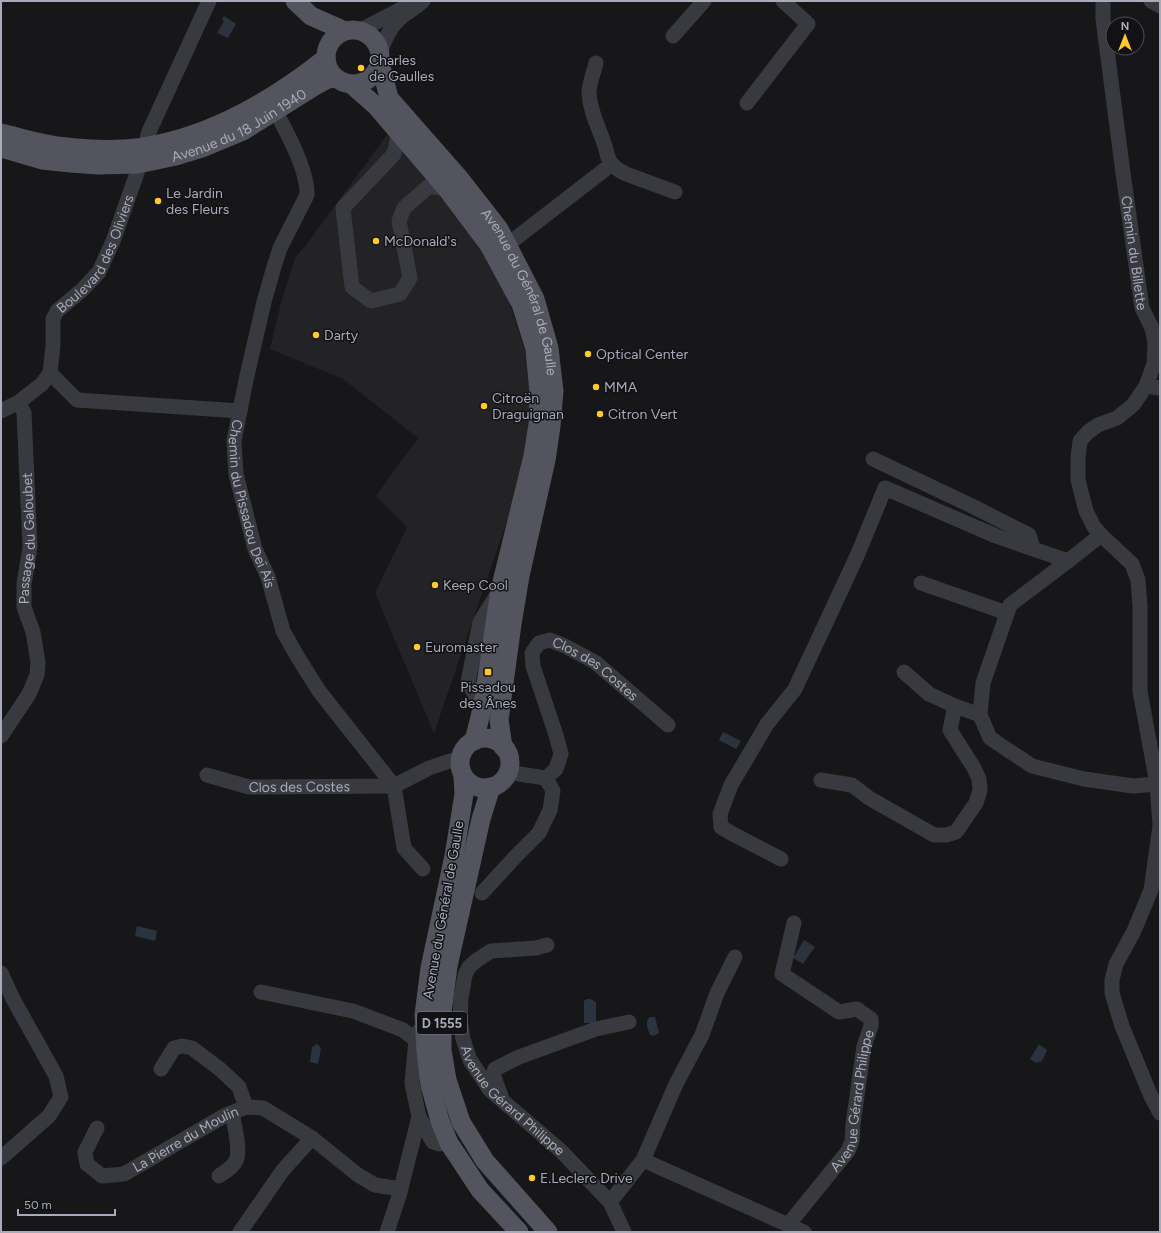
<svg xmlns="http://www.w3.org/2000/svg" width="1161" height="1233" viewBox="0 0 1161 1233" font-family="Figtree,sans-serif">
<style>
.built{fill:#232326}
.water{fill:#2b343e}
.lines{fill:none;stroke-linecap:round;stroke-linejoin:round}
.minor{stroke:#393a40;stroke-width:15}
.major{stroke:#53545e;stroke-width:19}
.poi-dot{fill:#ffc929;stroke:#121214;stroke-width:1.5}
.labels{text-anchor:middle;stroke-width:3;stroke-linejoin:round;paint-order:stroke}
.shield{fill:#121214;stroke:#7b7e88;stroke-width:1}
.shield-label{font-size:13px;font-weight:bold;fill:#a8acba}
.poi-label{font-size:14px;fill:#a8acba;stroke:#121214;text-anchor:start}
.street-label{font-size:14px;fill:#a8acba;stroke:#121214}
</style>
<rect width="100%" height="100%" fill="#171719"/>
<polygon class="built" points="389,132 441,188 490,261 509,302 528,360 531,393 525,455 507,521 434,733 375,593 407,527 376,496 418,438 343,379 270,349 282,299 295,258 309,241"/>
<g class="water">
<polygon points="224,16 236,24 228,38 217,33 224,21 222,20"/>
<polygon points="723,732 741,741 736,749 719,740"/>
<polygon points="137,926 157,931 155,941 135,936"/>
<polygon points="804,940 815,947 803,964 793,958"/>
<polygon points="587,999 590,999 596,1002 596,1023 584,1023 584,1001"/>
<path d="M 650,1017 L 655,1017 L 659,1033 L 654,1036 L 650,1035 C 648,1029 644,1021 650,1017 Z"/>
<polygon points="317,1044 321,1048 318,1064 310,1062 312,1047"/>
<polygon points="1039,1044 1047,1050 1042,1061 1036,1063 1030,1059"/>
</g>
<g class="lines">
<g class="minor">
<path id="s1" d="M 1103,1 L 1103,19 L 1123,173 L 1142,308 L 1152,328 L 1155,343 L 1154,364 L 1146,386 L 1133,405 L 1117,418 L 1098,425 L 1088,432 L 1080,441 L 1078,458 L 1078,480 L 1086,511 L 1094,527 L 1101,535 L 1132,564 L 1138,580 L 1140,606 L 1140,691 L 1157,784 L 1160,825"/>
<polyline points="1151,1 1160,6"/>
<polyline points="361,30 405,7"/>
<polyline points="673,36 704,1"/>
<path d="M 380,54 C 383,41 392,24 403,16 C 409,11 417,7 423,1"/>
<path d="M 596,63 C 594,72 589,83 589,93 C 590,112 599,128 605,146 C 607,152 607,158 611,163 C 615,168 620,171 626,174 L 675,192"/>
<polyline points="747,103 808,24 783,1"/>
<path id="s2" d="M 275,111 C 287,132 308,171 307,195 L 280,248 L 273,270 L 264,302 L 246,380 L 234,441 L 236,474 L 255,549 L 268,577 L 283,631 L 297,656 L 319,691 L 394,786 L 404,848 L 423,869"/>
<polyline points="399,133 394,154 343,208 352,287 371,301 400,294 410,278 399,221 404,208 429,186 447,189"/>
<polyline points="148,147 147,140 148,134 209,1"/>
<polyline points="507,245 612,164"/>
<polyline points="50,373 77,400 240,411"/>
<polyline points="1146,386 1160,388"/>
<path id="s3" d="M 1,411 L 19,402 L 42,384 L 50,373 L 53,346 L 53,319 L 57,311 L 82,290 L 99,272 L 113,241 L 136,176 L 138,169 L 138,164"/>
<polyline points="873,459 972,506 1029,535 1033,548"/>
<polyline points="1068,561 1010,605 983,683 980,715 990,738 1032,766 1084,779 1133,786 1157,784"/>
<polyline points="921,583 1007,613"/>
<polyline points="904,672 929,694 955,706 980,715"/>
<polyline points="483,705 475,695 468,682 480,622 498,593"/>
<path id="s4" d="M 1,736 L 29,694 L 37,675 L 38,662 L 33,632 L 24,607 L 24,584 L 30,547 L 24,413 L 19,402"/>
<path id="s5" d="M 508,771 L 519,774 L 546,778 L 556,769 L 561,754 L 556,735 L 533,666 L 532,653 L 539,643 L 550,640 L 565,646 L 595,662 L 668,725"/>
<path id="s6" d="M 207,775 L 249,787 L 394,786 L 429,768 L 450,761 L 460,759"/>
<polyline points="821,780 852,785 869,798 934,835 946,835 956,832 976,803 980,790 979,779 974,768 950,730 955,706"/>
<polyline points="1160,826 1151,890 1134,931 1116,964 1112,980 1112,993 1122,1026 1150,1094 1160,1113"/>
<polyline points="781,859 731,833 721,827 720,814 731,785 767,724 795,689 857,556 885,488 996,536 1068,561 1101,535"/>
<polyline points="482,893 516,856 539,833 550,810 553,791 546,778"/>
<path id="s7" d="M 547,945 L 536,948 L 491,951 L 477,960 L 469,967 L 465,975 L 461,998 L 460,1020 L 463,1039 L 470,1060 L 490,1090 L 560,1150 L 610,1202 L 624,1232"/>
<polyline points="1,973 13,999 56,1076 61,1097 49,1116 1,1158"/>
<polyline points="261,992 353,1011 403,1030 416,1040"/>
<polyline points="419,1031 416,1040 412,1083 419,1117 433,1142 439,1144 449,1143"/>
<polyline points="161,1069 174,1048 182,1046 192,1048 221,1070 239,1087 246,1107"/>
<polyline points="501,1096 493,1074 495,1069 519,1057 596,1029 629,1022"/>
<path id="s8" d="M 97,1128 L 85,1152 L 87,1164 L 102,1176 L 124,1174 L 224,1116 L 246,1107 L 263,1108 L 312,1138 L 358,1175 L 375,1185 L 401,1189"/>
<polyline points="643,1160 804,1232"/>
<path d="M 219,1176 C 226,1171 235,1166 237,1158 C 240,1147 234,1124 232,1113"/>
<polyline points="610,1202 643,1160 676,1084 702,1035 717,993 735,957"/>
<path id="s9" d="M 788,1225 L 848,1151 L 852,1141 L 853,1124 L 864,1046 L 871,1026 L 871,1019 L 857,1009 L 839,1012 L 782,974 L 794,923"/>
<polyline points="240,1232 283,1170 312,1138"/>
<polyline points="387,1232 399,1196 419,1117"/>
</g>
<g class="major">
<polyline points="295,1 311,16 345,31"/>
<circle cx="353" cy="57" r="27"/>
<path id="s10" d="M 380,63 L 389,98 L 460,179 L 499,229 L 535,299 L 549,348 L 554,391 L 551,426 L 546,460 L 520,576 L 512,624 L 499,720 L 503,747"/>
<polyline points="351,84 377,107 447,189 489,245 521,304 535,349 539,392 538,424 533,456 500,590 483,705 474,741"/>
<path d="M 1,133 C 22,138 44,145 66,147 C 93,150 121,151 148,146 C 212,136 276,98 326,58"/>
<path id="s11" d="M 1,148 L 42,160 L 71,163 L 98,165 L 138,164 L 176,156 L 202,148 L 243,131 L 315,86 L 328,79 L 335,78"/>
<circle cx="485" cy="763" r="25"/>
<polyline points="463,776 464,794 454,856 430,968 424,1015 426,1051 430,1085 440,1121 449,1143 480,1190 519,1232"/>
<polyline points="491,787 481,819 448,966 442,1013 442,1050 447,1080 461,1122 485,1161 548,1232"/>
</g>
</g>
<g class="poi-dot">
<circle cx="361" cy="68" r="4"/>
<circle cx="158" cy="201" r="4"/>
<circle cx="376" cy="241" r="4"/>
<circle cx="316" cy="335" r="4"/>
<circle cx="588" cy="354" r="4"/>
<circle cx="596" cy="387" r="4"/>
<circle cx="484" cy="406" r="4"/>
<circle cx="600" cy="414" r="4"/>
<circle cx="435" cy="585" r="4"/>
<circle cx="417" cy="647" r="4"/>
<rect x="484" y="668" width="8" height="8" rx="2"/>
<circle cx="532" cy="1178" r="4"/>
</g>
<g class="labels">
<rect class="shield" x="417" y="1012" width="50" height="22" rx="3"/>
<g class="shield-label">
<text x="442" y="1028">D 1555</text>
</g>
<g class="poi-label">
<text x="369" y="65">Charles<tspan x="369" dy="16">de Gaulles</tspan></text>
<text x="166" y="198">Le Jardin<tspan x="166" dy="16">des Fleurs</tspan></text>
<text x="384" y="246">McDonald's</text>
<text x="324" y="340">Darty</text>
<text x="596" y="359">Optical Center</text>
<text x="604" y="392">MMA</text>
<text x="492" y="403">Citroën<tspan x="492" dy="16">Draguignan</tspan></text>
<text x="608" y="419">Citron Vert</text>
<text x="443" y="590">Keep Cool</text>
<text x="425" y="652">Euromaster</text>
<text x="488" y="692" text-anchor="middle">Pissadou<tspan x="488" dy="16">des Ânes</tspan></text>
<text x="540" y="1183">E.Leclerc Drive</text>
</g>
<g class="street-label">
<text dy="5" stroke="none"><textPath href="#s11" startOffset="248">Avenue du 18 Juin 1940</textPath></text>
<text dy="5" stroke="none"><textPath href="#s3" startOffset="197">Boulevard des Oliviers</textPath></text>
<text dy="5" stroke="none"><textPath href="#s1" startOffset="254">Chemin du Billette</textPath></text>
<text dy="5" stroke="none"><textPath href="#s10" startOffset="274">Avenue du Général de Gaulle</textPath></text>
<text dy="5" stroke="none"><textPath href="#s2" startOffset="414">Chemin du Pissadou Deï Aïs</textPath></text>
<text dy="5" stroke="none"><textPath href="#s4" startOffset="210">Passage du Galoubet</textPath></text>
<text dy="5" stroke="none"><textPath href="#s5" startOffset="251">Clos des Costes</textPath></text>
<text dy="5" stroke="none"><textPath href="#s6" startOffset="94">Clos des Costes</textPath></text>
<text transform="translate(443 910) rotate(-80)" y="5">Avenue du Général de Gaulle</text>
<text dy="5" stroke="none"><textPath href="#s7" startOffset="238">Avenue Gérard Philippe</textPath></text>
<text dy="5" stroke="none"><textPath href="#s9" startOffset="145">Avenue Gérard Philippe</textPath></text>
<text dy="5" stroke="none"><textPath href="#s8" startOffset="151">La Pierre du Moulin</textPath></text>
</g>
</g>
<rect width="1161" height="1233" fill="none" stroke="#a8acba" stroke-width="4"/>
<g transform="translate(1125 36)"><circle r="19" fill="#121214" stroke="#4e5056"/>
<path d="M0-3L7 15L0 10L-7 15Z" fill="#ffc929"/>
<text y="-6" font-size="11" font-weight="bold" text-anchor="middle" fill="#a8acba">N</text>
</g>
<path d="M18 1209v6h97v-6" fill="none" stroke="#a8acba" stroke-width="2"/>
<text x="24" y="1209" font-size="12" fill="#a8acba" stroke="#121214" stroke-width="3" paint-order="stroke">50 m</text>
</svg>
